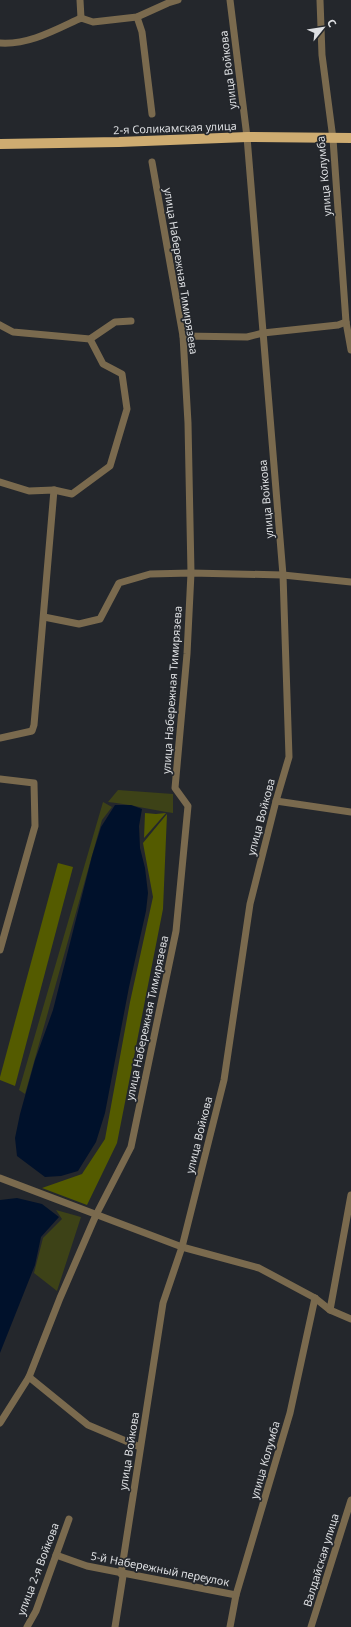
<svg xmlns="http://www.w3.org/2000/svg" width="351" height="1627" viewBox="0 0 351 1627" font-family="'Noto Sans',sans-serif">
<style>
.green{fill:#3d4217}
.forest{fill:#545b00}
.water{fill:#00112b}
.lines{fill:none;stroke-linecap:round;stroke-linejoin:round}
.minor{stroke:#7a6a4e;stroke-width:7}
.primary{stroke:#ceac71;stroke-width:10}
.labels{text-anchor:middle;stroke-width:3.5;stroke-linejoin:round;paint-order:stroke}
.street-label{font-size:11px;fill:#dddfe2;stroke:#24272c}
</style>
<rect width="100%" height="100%" fill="#24272c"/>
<g class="green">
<path d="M 118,790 L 173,794 L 173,813 C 151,810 130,804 108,802 Z"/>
<polygon points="103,802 112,807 102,820 25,1094 19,1090"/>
<polygon points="56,1210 81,1217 57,1291 34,1273 43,1238 62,1219"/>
</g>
<g class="forest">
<polygon points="145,813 156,814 166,813 144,838"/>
<polygon points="167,814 163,909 117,1143 87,1205 42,1188 82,1174 105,1139 130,1002 153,897 143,843"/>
<polygon points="58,863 73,867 15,1086 0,1080 0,1077"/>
</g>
<g class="water">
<polygon points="115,805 131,805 142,809 139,826 140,848 145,868 148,893 146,911 129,987 105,1113 96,1142 78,1171 61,1176 45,1177 17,1156 15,1138 20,1114 35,1060 53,1010 92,856 101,827"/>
<polygon points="17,1198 42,1204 59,1217 41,1237 35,1265 0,1353 0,1200"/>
</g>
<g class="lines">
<g class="minor">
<polyline points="80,0 81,18"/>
<polyline points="320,0 322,55 333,139 346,322 351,350"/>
<polyline points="137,17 142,32 152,114"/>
<path d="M 0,43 C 29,45 55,30 81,18 L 93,22 L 137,17 L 168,3 L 178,0"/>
<polyline points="0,325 13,332 90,339 115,322 131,321"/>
<polyline points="183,336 247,337 263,333 338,325 346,322"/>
<polyline points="0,482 29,491 54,490 72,494 110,466 127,409 122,374 103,364 90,339"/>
<polyline points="44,617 79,624 100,619 119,583 150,574 191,573 283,575 351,582"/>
<polyline points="0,738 32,731 34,725 54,490"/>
<polyline points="0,779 34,783 35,826 0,950"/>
<polyline points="276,801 351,812"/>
<polyline points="0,1178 182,1247 259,1268 315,1298 330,1310 351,1319"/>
<polyline points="330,1310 351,1195"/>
<polyline points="29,1377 88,1425 140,1447"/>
<polyline points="0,1423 29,1377 60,1298 96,1215 131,1147 176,931 188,806 175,788 187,654 191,573 188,423 183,336 152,162"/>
<polyline points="56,1555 87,1566 236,1595"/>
<polyline points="27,1627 36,1611 69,1519"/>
<polyline points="115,1627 123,1576 121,1574 163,1303 182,1247 224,1080 250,904 276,801 289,757 283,575 247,137 230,0"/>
<polyline points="230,1627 236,1595 290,1413 315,1298"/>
<polyline points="311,1627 351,1500"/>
</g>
<polyline class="primary" points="0,144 119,142 247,137 351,138"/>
</g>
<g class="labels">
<g class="street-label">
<text transform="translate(228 70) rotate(-97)" y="4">улица Войкова</text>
<text transform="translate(175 128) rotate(-2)" y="4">2-я Соликамская улица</text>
<text transform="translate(324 176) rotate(-95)" y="4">улица Колумба</text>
<text transform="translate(181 271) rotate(81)" y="4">улица Набережная Тимирязева</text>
<text transform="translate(266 499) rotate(-95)" y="4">улица Войкова</text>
<text transform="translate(172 690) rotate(-86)" y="4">улица Набережная Тимирязева</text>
<text transform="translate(261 817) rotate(-75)" y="4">улица Войкова</text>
<text transform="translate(147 1018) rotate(-78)" y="4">улица Набережная Тимирязева</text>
<text transform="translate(199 1135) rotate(-76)" y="4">улица Войкова</text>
<text transform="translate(129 1451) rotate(-81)" y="4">улица Войкова</text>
<text transform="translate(265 1460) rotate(-74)" y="4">улица Колумба</text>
<text transform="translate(321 1560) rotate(-73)" y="4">Валдайская улица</text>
<text transform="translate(38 1569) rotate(-69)" y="4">улица 2-я Войкова</text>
<text transform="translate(160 1569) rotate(11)" y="4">5-й Набережный переулок</text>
</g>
</g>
<g transform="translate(323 28) rotate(60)" stroke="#24272c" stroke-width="3" paint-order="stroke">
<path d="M0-3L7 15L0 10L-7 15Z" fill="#dddfe2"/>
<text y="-6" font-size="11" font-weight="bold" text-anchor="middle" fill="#dddfe2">С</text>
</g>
</svg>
